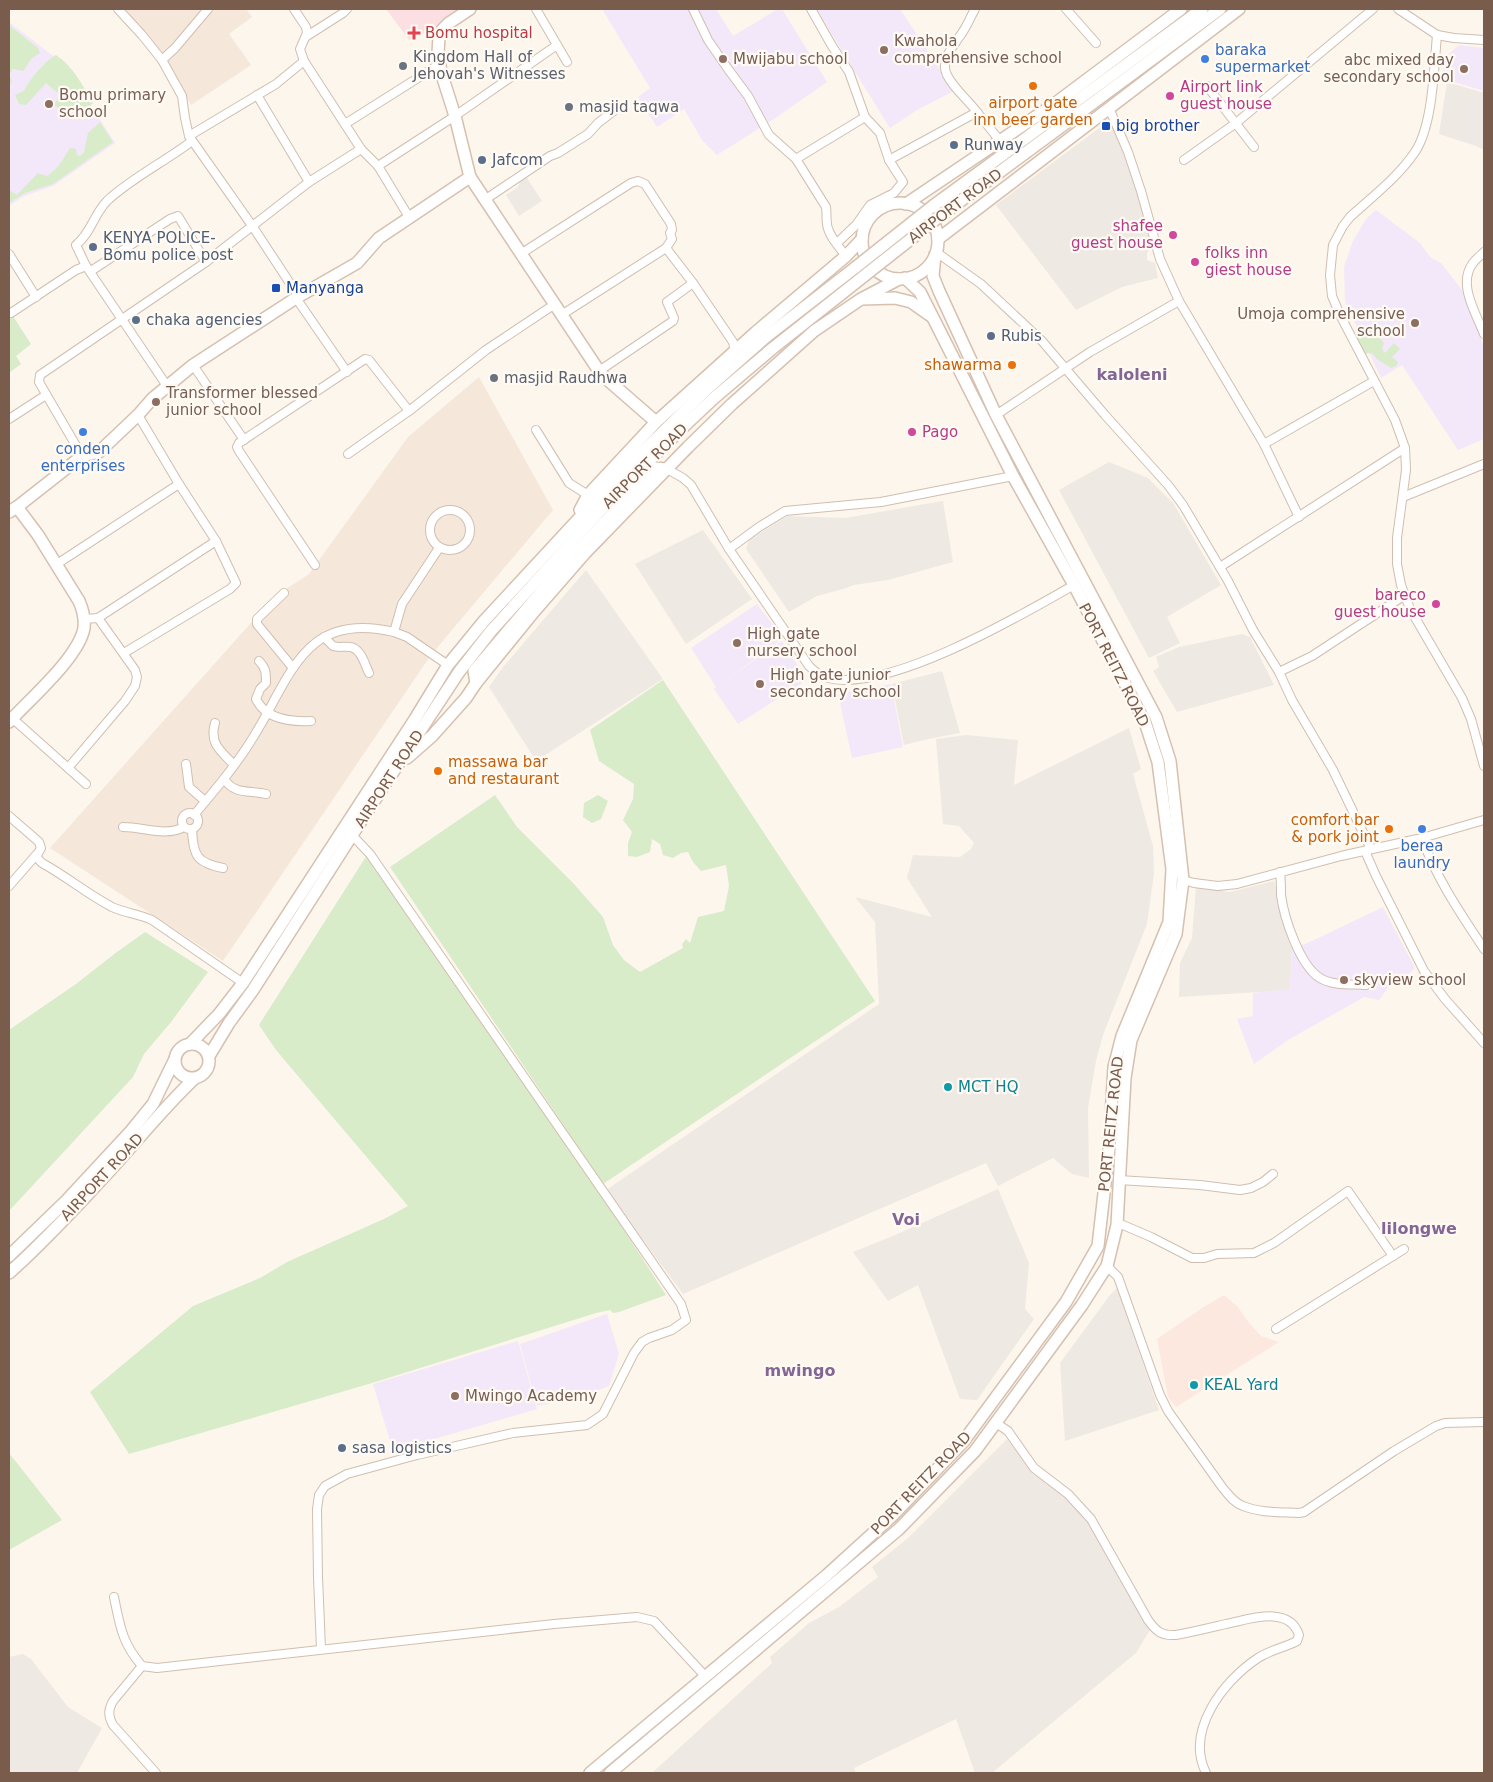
<svg xmlns="http://www.w3.org/2000/svg" width="1493" height="1782" viewBox="0 0 1493 1782" font-family="'DejaVu Sans',sans-serif">
<style>
.residential{fill:#f5e8da}
.commercial{fill:#fde8e0}
.industrial{fill:#efe9e4}
.education{fill:#f3e8fa}
.medical{fill:#fbdfe3}
.green{fill:#d8ecc9}
.lines{fill:none;stroke-linecap:round;stroke-linejoin:round}
.street-casing{stroke:#d1beb0;stroke-width:10}
.secondary-casing{stroke:#d6c0b0;stroke-width:14}
.street{stroke:#fff;stroke-width:8}
.secondary{stroke:#fff;stroke-width:11}
.secondary-bridge-casing{stroke:#d6c0b0;stroke-width:14;stroke-linecap:butt}
.secondary-bridge{stroke:#fff;stroke-width:11}
.health-dot{fill:#e0444e;stroke:#fffaf3;stroke-width:2}
.education-dot{fill:#8d6e63;stroke:#fffaf3;stroke-width:2}
.shop-dot{fill:#3f7fe0;stroke:#fffaf3;stroke-width:2}
.worship-dot{fill:#6b7280;stroke:#fffaf3;stroke-width:2}
.food-dot{fill:#e8710a;stroke:#fffaf3;stroke-width:2}
.hotel-dot{fill:#d1479c;stroke:#fffaf3;stroke-width:2}
.transit-dot{fill:#1a4fb4;stroke:#fffaf3;stroke-width:2}
.service-dot{fill:#5c6f8a;stroke:#fffaf3;stroke-width:2}
.culture-dot{fill:#0f9aa8;stroke:#fffaf3;stroke-width:2}
.labels{text-anchor:middle;stroke-width:4.5;stroke-linejoin:round;paint-order:stroke}
.health-label{font-size:15px;fill:#be3a42;stroke:#fffaf3;text-anchor:start}
.education-label{font-size:15px;fill:#785e54;stroke:#fffaf3;text-anchor:start}
.shop-label{font-size:15px;fill:#366cbe;stroke:#fffaf3}
.worship-label{font-size:15px;fill:#5b616d;stroke:#fffaf3;text-anchor:start}
.hotel-label{font-size:15px;fill:#b23c85;stroke:#fffaf3;text-anchor:start}
.food-label{font-size:15px;fill:#c56008;stroke:#fffaf3;text-anchor:end}
.transit-label{font-size:15px;fill:#164399;stroke:#fffaf3;text-anchor:start}
.service-label{font-size:15px;fill:#4e5e75;stroke:#fffaf3;text-anchor:start}
.street-label{font-size:15px;fill:#7a5c4d;stroke:#fffaf3}
.culture-label{font-size:15px;fill:#0d838f;stroke:#fffaf3;text-anchor:start}
.neighbourhood-label{font-size:16px;font-weight:bold;fill:#846695;stroke:#fffaf3}
</style>
<rect width="100%" height="100%" fill="#fdf6ec"/>
<g class="residential">
<polygon points="121,9 246,9 252,17 229,34 251,65 191,105 160,52"/>
<polygon points="479,377 553,510 431,655 223,961 50,848 274,597 309,574 408,437"/>
</g>
<polygon class="commercial" points="1224,1295 1238,1307 1249,1323 1261,1336 1279,1342 1176,1407 1168,1397 1157,1339 1202,1308"/>
<g class="industrial">
<polygon points="1447,82 1484,93 1484,150 1476,146 1439,134"/>
<polygon points="1106,123 1112,125 1140,196 1152,247 1147,253 1147,260 1155,263 1158,278 1122,287 1076,310 996,205"/>
<polygon points="525,175 542,201 519,216 506,195 518,187 521,178"/>
<polygon points="1109,462 1148,478 1173,503 1221,585 1167,617 1180,643 1149,658 1059,490"/>
<polygon points="943,501 953,562 888,580 854,585 843,589 817,596 789,612 746,549 749,540 787,516 845,518"/>
<polygon points="703,530 752,599 686,644 635,564"/>
<polygon points="586,570 663,679 536,761 489,687 503,667"/>
<polygon points="1242,634 1250,637 1274,685 1177,712 1153,671 1159,667 1156,657 1179,647"/>
<polygon points="942,671 960,733 933,738 904,745 892,684"/>
<polygon points="1129,728 1141,769 1133,774 1153,846 1154,873 1147,924 1103,1035 1096,1061 1088,1108 1089,1178 1072,1174 1053,1158 998,1186 986,1163 683,1294 606,1190 879,1004 875,922 855,897 932,917 907,878 913,855 960,857 971,849 974,843 959,826 943,824 936,739 966,735 1018,740 1014,785"/>
<polygon points="1274,881 1292,949 1290,990 1179,997 1180,963 1192,938 1196,887 1230,892"/>
<polygon points="998,1189 1029,1263 1025,1309 1034,1319 977,1400 960,1399 918,1285 888,1301 853,1252 893,1236"/>
<polygon points="1117,1288 1159,1410 1065,1441 1060,1363 1110,1295"/>
<polygon points="1007,1439 1033,1474 1057,1489 1088,1523 1150,1630 1136,1653 992,1773 975,1773 956,1719 854,1768 856,1773 652,1773 772,1663 770,1657 809,1623 839,1607 878,1577 872,1567 908,1538"/>
<polygon points="23,1654 31,1659 68,1707 102,1728 77,1773 9,1773 9,1657"/>
</g>
<g class="education">
<polygon points="602,9 716,9 733,36 778,9 782,9 827,82 774,119 717,155 702,140 684,109 657,127 638,97 650,88"/>
<polygon points="816,9 900,9 954,91 917,110 890,128"/>
<polygon points="9,22 65,65 115,143 53,186 24,196 9,206"/>
<polygon points="1459,45 1484,48 1484,91 1444,79 1443,59"/>
<polygon points="1376,210 1420,243 1431,258 1441,263 1462,290 1484,346 1484,439 1458,450 1402,365 1381,378 1345,302 1344,267 1353,241 1366,219"/>
<polygon points="757,604 783,638 726,680 782,641 807,680 738,724 714,689 716,687 691,648"/>
<polygon points="891,684 903,747 852,758 838,694"/>
<polygon points="1383,907 1415,968 1408,975 1389,986 1379,1000 1364,997 1288,1040 1254,1064 1237,1019 1253,1016 1253,993 1290,989 1292,949 1312,941"/>
<polygon points="607,1314 619,1354 609,1386 583,1396 537,1406 520,1344"/>
<polygon points="518,1341 537,1409 393,1451 373,1384"/>
</g>
<polygon class="medical" points="386,9 464,9 410,41"/>
<g class="green">
<polygon points="9,25 38,48 40,53 32,58 23,71 13,69 9,74 12,82 9,85"/>
<path d="M 56,55 C 73,66 83,86 93,103 L 82,114 L 67,106 L 61,109 L 54,105 L 60,95 L 46,83 L 26,105 L 19,104 L 15,95 L 24,91 C 29,80 46,60 56,55 Z"/>
<path d="M 100,122 L 113,142 L 53,184 L 25,193 L 9,203 L 9,190 L 17,195 L 38,173 L 47,176 C 57,170 64,158 70,148 L 76,149 L 77,155 L 80,156 L 84,152 L 88,133 Z"/>
<polygon points="9,310 31,344 16,356 21,364 9,373"/>
<path d="M 1362,329 C 1372,330 1378,335 1384,343 L 1382,349 L 1385,353 L 1394,343 L 1400,349 L 1392,357 L 1398,362 L 1396,366 L 1391,368 L 1377,359 L 1372,353 L 1363,354 L 1356,337 Z"/>
<polygon points="663,680 875,1001 603,1184 390,867 495,795 517,827 574,884 603,917 613,945 624,960 640,972 683,948 682,944 686,939 690,943 698,917 724,911 729,886 726,865 701,871 693,862 688,852 681,853 673,858 663,855 660,844 652,839 650,852 637,857 628,856 628,843 632,832 623,820 633,799 634,784 599,761 590,730"/>
<polygon points="598,795 608,801 601,819 592,823 583,817 584,803"/>
<polygon points="367,855 582,1165 666,1295 619,1312 613,1313 610,1310 596,1313 372,1383 129,1454 90,1392 193,1306 260,1278 287,1262 384,1219 408,1206 276,1050 259,1025"/>
<polygon points="145,932 208,972 171,1022 144,1054 133,1077 9,1211 9,1030 76,984 117,952"/>
<polygon points="9,1453 62,1520 9,1550"/>
</g>
<g class="lines">
<g class="street-casing">
<g id="street">
<polyline points="118,9 142,35 162,60 182,96 185,118 189,136 253,227 299,297"/>
<polyline points="294,9 306,27 307,33 300,49 304,61 361,149 378,166 409,217"/>
<polyline points="536,9 567,62"/>
<path d="M 693,9 L 708,40 L 728,69 L 748,96 L 769,135 L 796,159 L 826,207 C 827,213 826,218 827,224 C 828,235 839,247 846,256"/>
<polyline points="811,9 832,46 849,72 865,117 880,133 889,160 903,182 894,193 870,205 856,225 837,243"/>
<polyline points="1066,9 1096,43"/>
<polyline points="1398,9 1437,35 1454,38 1484,40"/>
<path d="M 1437,35 C 1434,67 1433,125 1415,152 C 1398,177 1372,197 1350,217 L 1343,226 L 1333,245 L 1330,275 L 1332,296 L 1341,317 L 1395,420 L 1405,448 L 1406,470 L 1397,538 L 1397,564 L 1401,585 L 1410,609 L 1462,698 L 1471,719 L 1484,766"/>
<polyline points="307,36 343,13 347,9"/>
<polyline points="162,60 175,48 208,9"/>
<polyline points="1207,86 1254,147"/>
<polyline points="257,95 309,182"/>
<polyline points="1109,108 1128,152 1141,191 1160,259 1179,301"/>
<polyline points="977,112 1000,141"/>
<polyline points="345,124 440,64"/>
<polyline points="189,136 276,84 304,61"/>
<polyline points="796,159 865,117"/>
<path d="M 889,160 L 977,112 C 968,100 954,89 947,75 C 940,60 952,48 960,36 C 966,28 970,18 975,9"/>
<polyline points="1184,160 1236,123 1373,9"/>
<polyline points="378,166 455,116 557,45"/>
<polyline points="486,199 550,156 558,153 588,134 598,123 615,110"/>
<polyline points="666,248 693,283 733,342 735,352"/>
<polyline points="936,252 981,284 1042,341 1105,415 1168,485 1183,505 1228,581 1253,630 1279,672 1292,700 1333,770 1371,849"/>
<path d="M 1484,252 C 1481,255 1476,259 1473,263 C 1457,284 1476,313 1484,334"/>
<polyline points="522,253 631,183 638,181 645,184 671,224 672,230 670,233 672,239 666,248 563,314"/>
<polyline points="9,254 36,297"/>
<path d="M 86,266 L 76,245 C 91,233 94,214 107,201 C 130,179 166,161 192,141"/>
<polyline points="91,271 170,219 178,216 206,262"/>
<polyline points="296,298 347,372"/>
<polyline points="11,313 76,270 86,266 167,386"/>
<polyline points="193,365 244,440"/>
<polyline points="599,371 673,321 674,318 667,302 693,283"/>
<polyline points="996,415 1090,352 1179,301 1264,444 1374,381"/>
<polyline points="9,419 46,395"/>
<polyline points="536,430 569,483 588,495"/>
<polyline points="1264,444 1299,517"/>
<polyline points="348,454 409,411 486,350 555,304"/>
<polyline points="82,456 39,382 40,375 206,262 309,182 361,149"/>
<path d="M 667,469 L 683,478 L 691,485 L 729,549 L 809,666 C 814,671 820,676 828,678 C 888,693 1020,616 1074,585"/>
<polyline points="1403,497 1484,464"/>
<circle cx="450" cy="530" r="20"/>
<polyline points="439,548 402,604 394,632 407,637 448,665"/>
<polyline points="729,549 759,527 785,511 881,502 1013,476"/>
<polyline points="57,564 179,484"/>
<polyline points="315,565 239,451 237,447 239,443 365,359 369,360 409,411"/>
<polyline points="1220,567 1405,448"/>
<polyline points="284,593 257,619 257,624 293,668"/>
<polyline points="84,619 98,618 216,541"/>
<path d="M 324,637 L 333,646 C 339,648 344,646 350,647 C 361,648 365,665 369,673"/>
<polyline points="124,653 230,589 236,583 216,541 179,484 138,415"/>
<path d="M 259,661 C 266,668 266,673 266,683 L 260,689 L 256,699 C 266,720 291,722 311,721"/>
<polyline points="1279,672 1312,656 1405,595"/>
<polyline points="12,718 86,784"/>
<path d="M 215,723 C 209,744 221,751 234,765"/>
<polyline points="186,764 189,787 205,801"/>
<polyline points="68,768 125,701 135,686 137,677 135,670 98,618"/>
<path d="M 224,779 C 235,795 249,790 266,794"/>
<circle cx="190" cy="821" r="8"/>
<path d="M 194,815 C 216,789 237,764 254,736 C 292,674 305,611 394,632"/>
<path d="M 9,816 L 39,842 L 41,848 L 36,857 L 42,863 C 66,876 87,894 112,907 C 125,913 139,914 152,920 L 243,983"/>
<path d="M 123,827 C 144,827 165,837 184,827"/>
<path d="M 192,829 C 193,856 197,863 223,868"/>
<path d="M 1422,838 C 1436,878 1461,914 1484,949"/>
<polyline points="1365,851 1376,876 1424,971 1445,999 1484,1043"/>
<path d="M 1280,872 C 1281,880 1281,888 1281,895 C 1284,918 1300,966 1320,978 C 1333,986 1351,984 1366,985"/>
<polyline points="1183,880 1194,883 1218,886 1237,884 1341,856 1422,838 1484,820"/>
<polyline points="9,886 37,854"/>
<polyline points="1119,1180 1200,1185 1240,1190 1251,1188 1263,1182 1273,1174"/>
<polyline points="1117,1225 1123,1225 1151,1237 1192,1258 1204,1258 1217,1254 1254,1253 1274,1243 1348,1191 1393,1256"/>
<path d="M 1107,1266 L 1118,1277 L 1160,1395 L 1168,1411 L 1222,1487 C 1228,1494 1234,1503 1243,1506 C 1260,1513 1281,1512 1299,1513 L 1304,1512 L 1394,1451 L 1436,1426 L 1445,1423 L 1484,1422"/>
<polyline points="1276,1329 1404,1249"/>
<path d="M 996,1423 L 1008,1431 L 1034,1468 L 1068,1494 L 1091,1519 L 1148,1620 C 1156,1631 1161,1636 1176,1635 C 1193,1632 1209,1628 1226,1624 C 1247,1620 1289,1604 1299,1635 L 1297,1641 C 1284,1648 1270,1650 1258,1658 C 1223,1681 1185,1731 1206,1773"/>
<path d="M 114,1597 C 120,1626 122,1643 142,1666 L 157,1668 L 554,1624 L 637,1617 L 654,1621 L 706,1677"/>
<polyline points="321,1649 318,1577 317,1509 319,1495 325,1486 347,1474 417,1455 513,1433 587,1425 603,1414 634,1353 642,1342 649,1338 672,1330 686,1320 681,1304 370,854 352,835"/>
<path d="M 142,1666 L 113,1701 C 108,1710 108,1716 113,1725 L 156,1773"/>
</g>
</g>
<g class="secondary-casing">
<g id="secondary">
<polyline points="470,9 449,23 442,30 439,37 438,53 441,72 455,116 470,177 601,374 656,422"/>
<circle cx="900" cy="241" r="38"/>
<polyline points="906,204 1053,105 1181,9"/>
<polyline points="933,206 1202,9"/>
<polyline points="940,216 1220,9"/>
<polyline points="938,239 1239,9"/>
<polyline points="862,299 895,298 911,302 931,316"/>
<polyline points="580,510 588,495 656,422 756,332 846,256 862,239"/>
<polyline points="9,512 17,507 82,456 99,452 138,415 152,399 193,365 296,298 357,263 379,238 470,177"/>
<polyline points="476,683 474,671 552,579 655,468 667,469"/>
<path d="M 9,722 C 30,699 79,657 84,628 C 85,618 83,610 79,601 L 38,535 L 17,507"/>
<polyline points="407,758 432,736 466,698 476,683 532,614 586,552 688,447 732,404 814,331 861,299 899,279"/>
<circle cx="192" cy="1061" r="17"/>
<polyline points="190,1044 219,1014 243,983 415,719 448,665 484,621 622,472 706,390 766,337 856,267"/>
<polyline points="209,1056 229,1023 253,990 370,807 459,672 491,631 610,500 679,431 714,398 773,348 864,276"/>
<polyline points="9,1256 66,1201 131,1131 153,1104 174,1061"/>
<path d="M 9,1273 C 42,1244 73,1210 103,1178 C 134,1145 162,1109 194,1079"/>
<polyline points="590,1773 827,1575 893,1515 963,1442 1066,1302 1098,1246 1109,1149 1114,1067 1122,1036 1169,922 1172,869 1158,762 1145,722 1074,585 1013,476 920,292 905,278"/>
<polyline points="610,1773 899,1529 975,1451 1082,1305 1107,1266 1117,1225 1125,1078 1131,1040 1176,934 1183,880 1170,761 1156,717 996,415 939,291 933,276 935,255"/>
</g>
</g>
<use href="#street" class="street"/>
<use href="#secondary" class="secondary"/>
<g class="secondary-bridge-casing">
<g id="secondary-bridge">
<polyline points="856,267 933,206"/>
<polyline points="864,276 940,216"/>
</g>
</g>
<use href="#secondary-bridge" class="secondary-bridge"/>
</g>
<path class="health-dot" d="M411.5 25.5h5v5h5v5h-5v5h-5v-5h-5v-5h5z"/>
<g class="education-dot">
<circle cx="884" cy="50" r="5"/>
<circle cx="723" cy="59" r="5"/>
<circle cx="1464" cy="69" r="5"/>
<circle cx="49" cy="104" r="5"/>
<circle cx="1415" cy="323" r="5"/>
<circle cx="156" cy="402" r="5"/>
<circle cx="737" cy="643" r="5"/>
<circle cx="760" cy="684" r="5"/>
<circle cx="1344" cy="980" r="5"/>
<circle cx="455" cy="1396" r="5"/>
</g>
<g class="shop-dot">
<circle cx="1205" cy="59" r="5"/>
<circle cx="83" cy="432" r="5"/>
<circle cx="1422" cy="829" r="5"/>
</g>
<g class="worship-dot">
<circle cx="403" cy="66" r="5"/>
<circle cx="569" cy="107" r="5"/>
<circle cx="494" cy="378" r="5"/>
</g>
<g class="food-dot">
<circle cx="1033" cy="86" r="5"/>
<circle cx="1012" cy="365" r="5"/>
<circle cx="438" cy="771" r="5"/>
<circle cx="1389" cy="829" r="5"/>
</g>
<g class="hotel-dot">
<circle cx="1170" cy="96" r="5"/>
<circle cx="1173" cy="235" r="5"/>
<circle cx="1195" cy="262" r="5"/>
<circle cx="912" cy="432" r="5"/>
<circle cx="1436" cy="604" r="5"/>
</g>
<g class="transit-dot">
<rect x="1101" y="121" width="10" height="10" rx="2.5"/>
<rect x="271" y="283" width="10" height="10" rx="2.5"/>
</g>
<g class="service-dot">
<circle cx="954" cy="145" r="5"/>
<circle cx="482" cy="160" r="5"/>
<circle cx="93" cy="247" r="5"/>
<circle cx="136" cy="320" r="5"/>
<circle cx="991" cy="336" r="5"/>
<circle cx="342" cy="1448" r="5"/>
</g>
<g class="culture-dot">
<circle cx="948" cy="1087" r="5"/>
<circle cx="1194" cy="1385" r="5"/>
</g>
<g class="labels">
<g class="health-label">
<text x="425" y="38">Bomu hospital</text>
</g>
<g class="education-label">
<text x="894" y="46">Kwahola<tspan x="894" dy="17">comprehensive school</tspan></text>
<text x="733" y="64">Mwijabu school</text>
<text x="1454" y="65" text-anchor="end">abc mixed day<tspan x="1454" dy="17">secondary school</tspan></text>
<text x="59" y="100">Bomu primary<tspan x="59" dy="17">school</tspan></text>
<text x="1405" y="319" text-anchor="end">Umoja comprehensive<tspan x="1405" dy="17">school</tspan></text>
<text x="166" y="398">Transformer blessed<tspan x="166" dy="17">junior school</tspan></text>
<text x="747" y="639">High gate<tspan x="747" dy="17">nursery school</tspan></text>
<text x="770" y="680">High gate junior<tspan x="770" dy="17">secondary school</tspan></text>
<text x="1354" y="985">skyview school</text>
<text x="465" y="1401">Mwingo Academy</text>
</g>
<g class="shop-label">
<text x="1215" y="55" text-anchor="start">baraka<tspan x="1215" dy="17">supermarket</tspan></text>
<text x="83" y="454">conden<tspan x="83" dy="17">enterprises</tspan></text>
<text x="1422" y="851">berea<tspan x="1422" dy="17">laundry</tspan></text>
</g>
<g class="worship-label">
<text x="413" y="62">Kingdom Hall of<tspan x="413" dy="17">Jehovah's Witnesses</tspan></text>
<text x="579" y="112">masjid taqwa</text>
<text x="504" y="383">masjid Raudhwa</text>
</g>
<g class="hotel-label">
<text x="1180" y="92">Airport link<tspan x="1180" dy="17">guest house</tspan></text>
<text x="1163" y="231" text-anchor="end">shafee<tspan x="1163" dy="17">guest house</tspan></text>
<text x="1205" y="258">folks inn<tspan x="1205" dy="17">giest house</tspan></text>
<text x="922" y="437">Pago</text>
<text x="1426" y="600" text-anchor="end">bareco<tspan x="1426" dy="17">guest house</tspan></text>
</g>
<g class="food-label">
<text x="1033" y="108" text-anchor="middle">airport gate<tspan x="1033" dy="17">inn beer garden</tspan></text>
<text x="1002" y="370">shawarma</text>
<text x="448" y="767" text-anchor="start">massawa bar<tspan x="448" dy="17">and restaurant</tspan></text>
<text x="1379" y="825">comfort bar<tspan x="1379" dy="17">&amp; pork joint</tspan></text>
</g>
<g class="transit-label">
<text x="1116" y="131">big brother</text>
<text x="286" y="293">Manyanga</text>
</g>
<g class="service-label">
<text x="964" y="150">Runway</text>
<text x="492" y="165">Jafcom</text>
<text x="103" y="243">KENYA POLICE-<tspan x="103" dy="17">Bomu police post</tspan></text>
<text x="146" y="325">chaka agencies</text>
<text x="1001" y="341">Rubis</text>
<text x="352" y="1453">sasa logistics</text>
</g>
<g class="street-label">
<text transform="translate(955 206) rotate(-37)" y="5">AIRPORT ROAD</text>
<text transform="translate(645 466) rotate(-45)" y="5">AIRPORT ROAD</text>
<text transform="translate(1114 665) rotate(63)" y="5">PORT REITZ ROAD</text>
<text transform="translate(389 779) rotate(-57)" y="5">AIRPORT ROAD</text>
<text transform="translate(1111 1124) rotate(-84)" y="5">PORT REITZ ROAD</text>
<text transform="translate(102 1177) rotate(-47)" y="5">AIRPORT ROAD</text>
<text transform="translate(921 1483) rotate(-46)" y="5">PORT REITZ ROAD</text>
</g>
<g class="culture-label">
<text x="958" y="1092">MCT HQ</text>
<text x="1204" y="1390">KEAL Yard</text>
</g>
<g class="neighbourhood-label">
<text x="1132" y="380">kaloleni</text>
<text x="906" y="1225">Voi</text>
<text x="1419" y="1234">lilongwe</text>
<text x="800" y="1376">mwingo</text>
</g>
</g>
<rect width="1493" height="1782" fill="none" stroke="#7a5c4d" stroke-width="20"/>
</svg>
